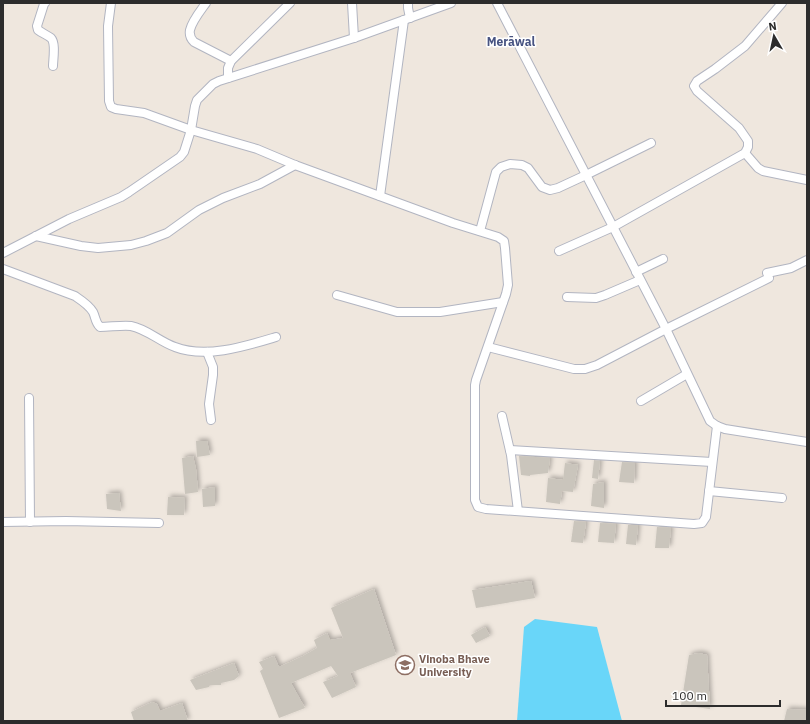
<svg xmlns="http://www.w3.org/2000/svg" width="810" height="724" viewBox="0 0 810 724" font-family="'IBM Plex Sans',sans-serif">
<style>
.water{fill:#69d6f9}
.building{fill:#cac5bc;filter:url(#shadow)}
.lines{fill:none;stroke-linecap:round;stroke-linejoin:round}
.street-casing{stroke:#b2b5c1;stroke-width:10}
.street{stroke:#fff;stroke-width:8}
.labels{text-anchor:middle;stroke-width:3;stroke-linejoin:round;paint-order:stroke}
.education-label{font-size:11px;font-weight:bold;fill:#785e54;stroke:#fff;text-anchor:start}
.neighbourhood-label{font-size:12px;font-weight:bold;fill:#485482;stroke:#fff}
</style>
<defs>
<filter id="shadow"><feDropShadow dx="2.5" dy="-2.5" stdDeviation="2" flood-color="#0004"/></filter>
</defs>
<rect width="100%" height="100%" fill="#efe7de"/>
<polygon class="water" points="535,619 597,627 622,721 517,721 524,627"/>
<g class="building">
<polygon points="196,441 207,441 210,455 197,457"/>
<polygon points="193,456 196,469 198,492 185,494 182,458"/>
<polygon points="519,456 550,458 548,473 530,475 530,476 521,475"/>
<polygon points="594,460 600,461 598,479 592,478"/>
<polygon points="622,462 635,463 634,483 619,482"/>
<polygon points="565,463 578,465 573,492 562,491 560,504 546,502 548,478 563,480"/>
<polygon points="604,482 604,508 591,506 593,484"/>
<polygon points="215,487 215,506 203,507 202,489"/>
<polygon points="119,493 121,511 107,509 106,494"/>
<polygon points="168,497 185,498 184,515 167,515"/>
<polygon points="574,521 586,522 583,543 571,542"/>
<polygon points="600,523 616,524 614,543 598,542"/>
<polygon points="628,525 638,525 636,545 626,544"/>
<polygon points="657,527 671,528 669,548 655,548"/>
<polygon points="531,581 535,598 476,608 472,590"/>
<polygon points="374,589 396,655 350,673 356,687 332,698 323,682 338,676 331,666 291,683 305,708 279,718 260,671 263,669 259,662 274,656 279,667 303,656 317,648 314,640 327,633 330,640 343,638 331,608"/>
<polygon points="485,627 490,636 476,643 471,635"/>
<polygon points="699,653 707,655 710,709 681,705 689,655"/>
<polygon points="234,663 239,676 234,680 221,683 221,685 210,685 209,687 196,690 190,680"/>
<polygon points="152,702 157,704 160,711 182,703 188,721 134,721 131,712"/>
<polygon points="787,709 807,710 807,721 784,721"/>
</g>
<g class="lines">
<g class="street-casing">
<g id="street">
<path d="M 45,3 L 44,4 L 37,26 L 38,30 C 42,33 47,35 51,38 C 56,43 53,60 53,66"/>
<polyline points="111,3 108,26 109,101 111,107 116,109 144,113 191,130 257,149 295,165 453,223 498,237 504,241 505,248 508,285 506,294 476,380 475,385 475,500 478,507 486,509 694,524 702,523 706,517 717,426"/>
<path d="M 206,3 C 201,10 192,21 190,30 C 189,35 191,39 194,42 L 231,61"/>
<polyline points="352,3 354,38"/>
<polyline points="408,3 408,8 410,18"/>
<polyline points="497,3 666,329 710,421 717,426 725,429 807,442"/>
<polyline points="228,78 228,68 231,61 290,3"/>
<polyline points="745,153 758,168 763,171 807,180"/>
<polyline points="380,196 404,20"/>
<polyline points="480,231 496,172 501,167 510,164 522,165 528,168 542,187 550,190 558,188 586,175 651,143"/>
<polyline points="36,236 81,246 98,248 131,245 146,241 167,233 199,210 223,198 260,184 295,165"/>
<polyline points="559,251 613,227 745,153 748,147 748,141 739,128 697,91 694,86 697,81 715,69 745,46 782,3"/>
<polyline points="3,253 69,219 121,197 129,192 180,157 184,152 191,130 195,106 197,100 213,84 219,81 354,38 451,3"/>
<path d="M 3,269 L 75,296 C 81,300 89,305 93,312 C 96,318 95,322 100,327 C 110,327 122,325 131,326 C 147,329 160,342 175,347 C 206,359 246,346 276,337"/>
<polyline points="636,272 663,259"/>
<polyline points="767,273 791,268 807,260"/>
<polyline points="337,295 397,312 440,312 503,302"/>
<polyline points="567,297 596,298 605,295 640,280"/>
<polyline points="488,347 574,369 585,369 597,365 666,329 769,278"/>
<polyline points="207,352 213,367 213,375 209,404 211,420"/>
<polyline points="29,398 30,522"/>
<polyline points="641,401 687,374"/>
<polyline points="502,416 511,455 518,511"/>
<polyline points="510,450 712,462"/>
<polyline points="709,491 782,498"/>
<polyline points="3,522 66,521 159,523"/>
</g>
</g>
<use href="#street" class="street"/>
</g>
<defs>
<g id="university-ring" transform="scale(1)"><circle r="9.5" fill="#fff" stroke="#8d6e63" stroke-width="1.5"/><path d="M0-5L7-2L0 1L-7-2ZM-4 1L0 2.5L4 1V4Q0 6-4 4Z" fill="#8d6e63"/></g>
</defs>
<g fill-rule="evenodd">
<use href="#university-ring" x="405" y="665"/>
</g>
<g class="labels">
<g class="education-label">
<text x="419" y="663">Vinoba Bhave<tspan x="419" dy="13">University</tspan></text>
</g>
<g class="neighbourhood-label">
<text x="511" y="46">Merāwal</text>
</g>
</g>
<rect width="810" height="724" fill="none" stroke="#2c2c2c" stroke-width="8"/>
<g transform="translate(774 36) rotate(351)" stroke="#ffffff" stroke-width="3" paint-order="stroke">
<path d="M0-3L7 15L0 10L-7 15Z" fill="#2c2c2c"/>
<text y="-6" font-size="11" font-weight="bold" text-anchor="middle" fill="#2c2c2c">N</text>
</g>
<path d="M666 700v6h114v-6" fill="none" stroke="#2c2c2c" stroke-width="2"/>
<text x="672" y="700" font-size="12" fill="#2c2c2c" stroke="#ffffff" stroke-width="3" paint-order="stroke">100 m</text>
</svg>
